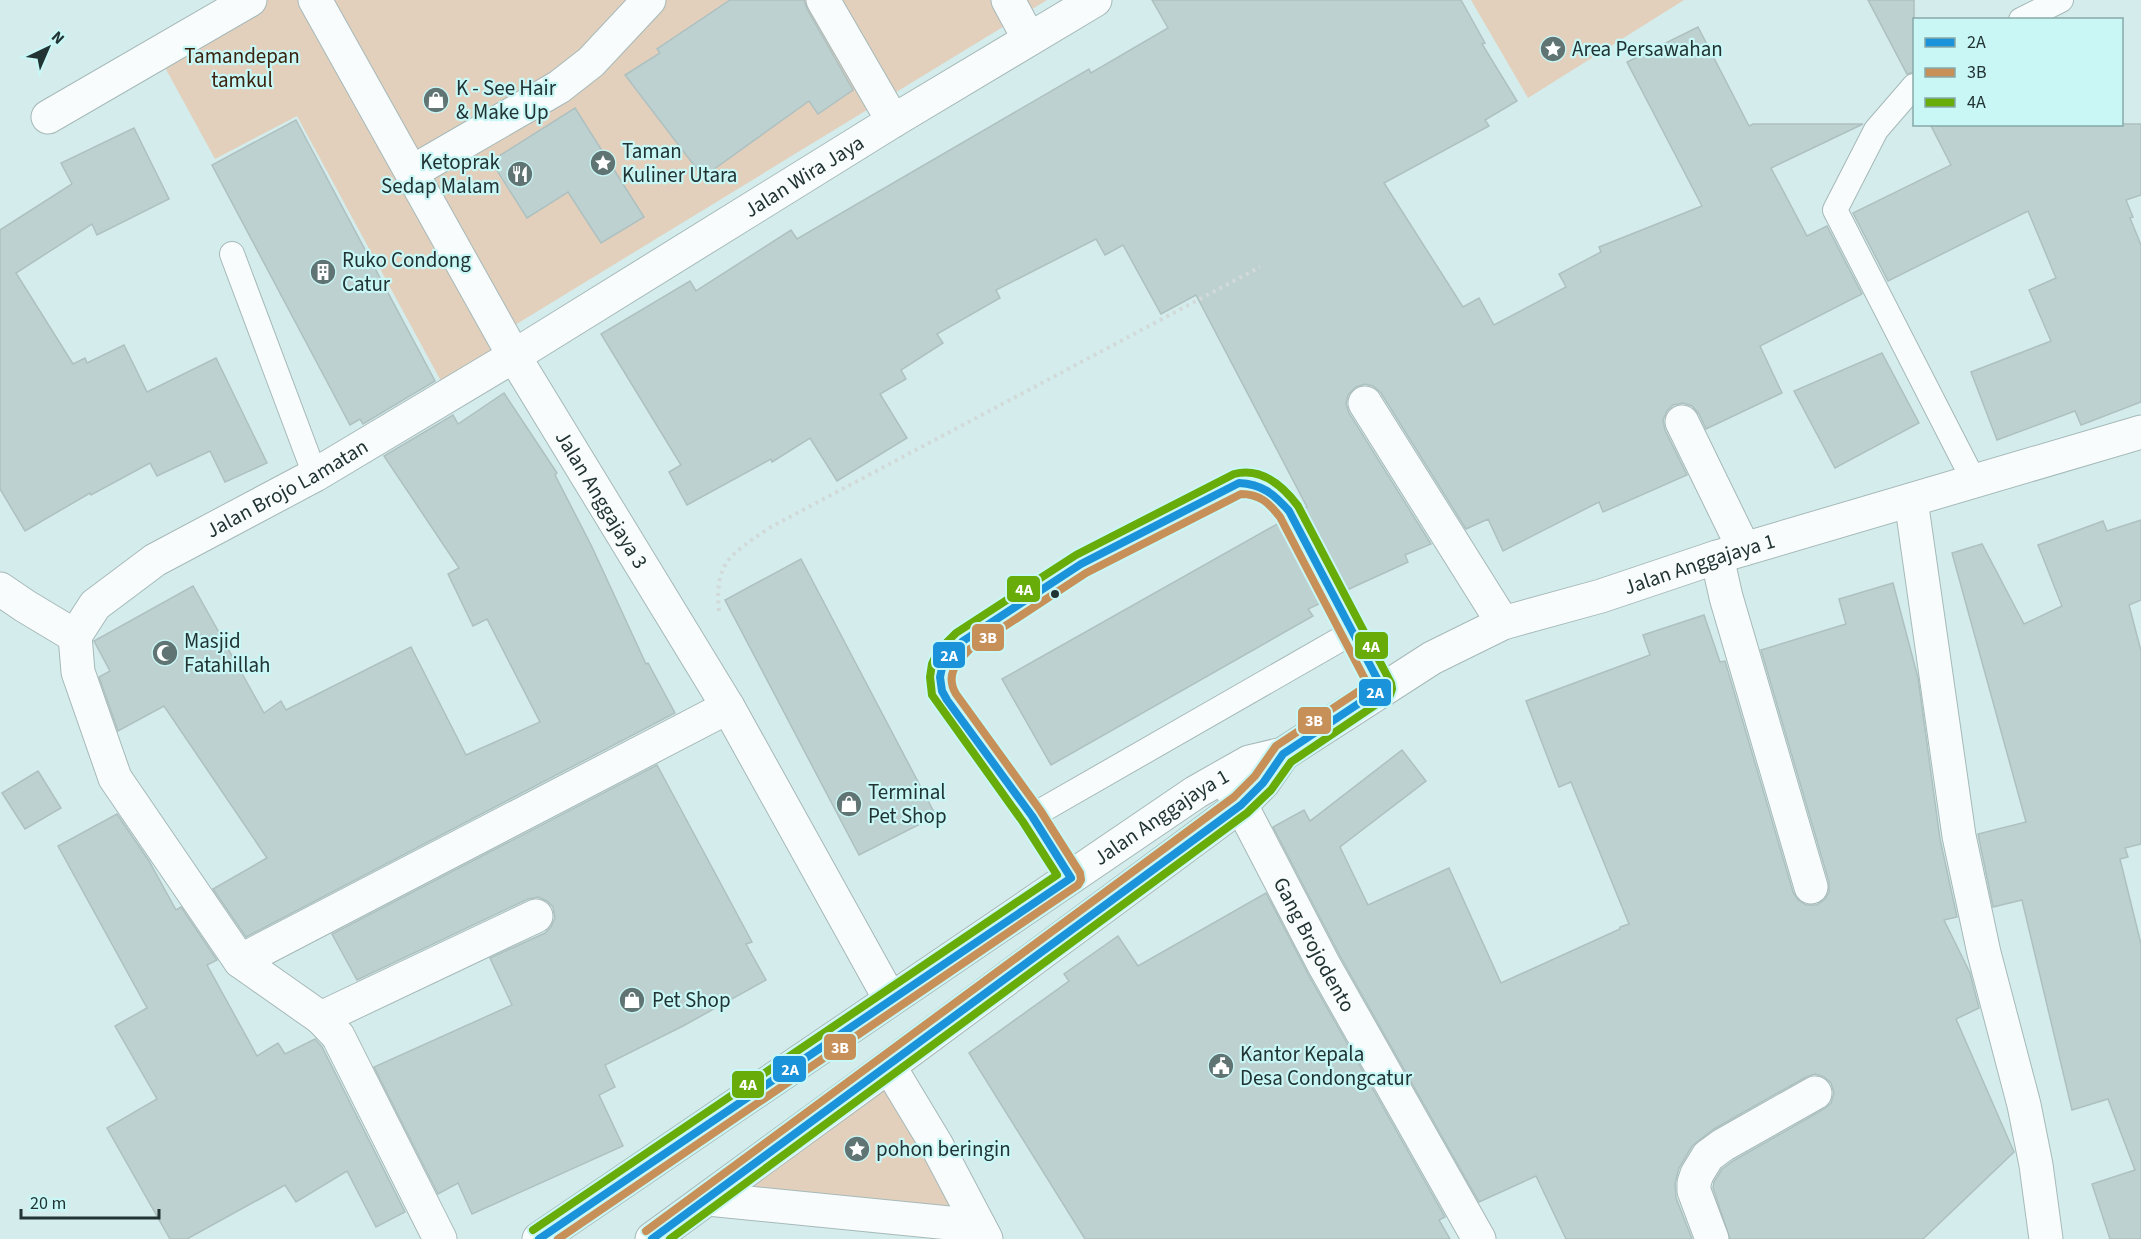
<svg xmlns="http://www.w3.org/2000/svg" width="2141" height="1239" viewBox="0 0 2141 1239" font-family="'Source Sans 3',sans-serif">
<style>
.green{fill:#e2d0bc}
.building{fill:#bed1d1;stroke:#aec0c0;stroke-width:1.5}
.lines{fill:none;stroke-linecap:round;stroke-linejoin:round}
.service-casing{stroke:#a6b9b9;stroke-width:26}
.minor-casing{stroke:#a6b9b9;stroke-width:35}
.tertiary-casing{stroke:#a6b9b9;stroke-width:35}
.secondary-casing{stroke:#a6b9b9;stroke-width:35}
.path{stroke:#d2d9d9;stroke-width:4;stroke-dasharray:3 4.5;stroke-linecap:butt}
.service{stroke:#f9fcfc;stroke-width:24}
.minor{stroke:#f9fcfc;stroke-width:33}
.tertiary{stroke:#f9fcfc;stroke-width:33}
.secondary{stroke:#f9fcfc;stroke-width:33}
.bus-1-casing{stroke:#c9f7f6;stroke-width:12}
.bus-2-casing{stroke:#c9f7f6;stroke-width:12}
.bus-3-casing{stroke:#c9f7f6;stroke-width:12}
.bus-1{stroke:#1a93db;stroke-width:8}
.bus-2{stroke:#c89059;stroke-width:8}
.bus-3{stroke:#67ac08;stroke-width:8}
.bus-dot{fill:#213333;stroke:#c9f7f6;stroke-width:2}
.labels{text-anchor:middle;stroke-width:4.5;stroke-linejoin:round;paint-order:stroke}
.poi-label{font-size:21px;fill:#213333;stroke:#c9f7f6;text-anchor:start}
.park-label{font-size:21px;fill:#3b220e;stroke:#c9f7f6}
.street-label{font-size:21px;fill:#213333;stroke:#c9f7f6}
.line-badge{stroke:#c9f7f6;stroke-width:2}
.badge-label{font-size:16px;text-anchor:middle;font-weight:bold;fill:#fff}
</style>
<rect width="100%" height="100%" fill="#d4ecec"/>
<g class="green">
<polygon points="221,0 298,0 496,349 441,381 297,116 215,159 150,40"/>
<polygon points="333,0 1047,0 515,325"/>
<polygon points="1471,0 1684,0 1528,98"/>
<polygon points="889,1066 979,1226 710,1198"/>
</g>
<g class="building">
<polygon points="730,0 804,0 807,9 853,90 818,114 809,101 703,177 625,75 660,53 657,49"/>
<polygon points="1152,0 1461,0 1485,43 1482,44 1517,101 1485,120 1489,126 1384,183 1463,307 1479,298 1494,325 1566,287 1559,274 1601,252 1599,247 1702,206 1627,62 1698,27 1749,126 1753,124 1863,124 1771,168 1807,236 1827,226 1862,294 1760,346 1782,393 1706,429 1699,414 1692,406 1683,403 1673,405 1667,411 1663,420 1665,430 1687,475 1603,512 1599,502 1503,551 1488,519 1466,529 1381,393 1373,386 1365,384 1356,387 1348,395 1346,404 1349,413 1431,544 1405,555 1408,562 1347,590 1304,508 1307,507 1196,295 1161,314 1123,245 1105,255 1096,239 996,290 1000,298 937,334 943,343 901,370 906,379 880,394 907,438 837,481 810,438 772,462 771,459 687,505 669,472 681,465 601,334 690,281 696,291 791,230 797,239 1089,69 1091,73 1168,28"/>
<polygon points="1868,0 1914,0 1914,72 1907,74"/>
<polygon points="575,108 644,217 601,243 568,192 527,218 491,161"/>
<polygon points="296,120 435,381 363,424 360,419 350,425 212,165"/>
<polygon points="1930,124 2141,124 2141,195 2126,200 2133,217 2130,218 2141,245 2141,402 2081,425 2075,411 1997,440 1971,372 2051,341 2029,290 2056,278 2028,211 1888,281 1853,213 1951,165"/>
<polygon points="134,128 169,199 97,235 92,224 16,273 73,364 85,358 87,363 124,345 147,392 216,358 267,463 225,482 210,451 157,476 150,463 91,495 90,493 25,531 0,489 0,230 72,184 61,163"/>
<polygon points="1882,353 1919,423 1835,468 1794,391"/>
<polygon points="504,393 557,473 555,475 592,547 646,664 648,663 675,713 246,937 213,889 267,858 164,706 118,731 99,677 110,671 94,641 193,586 264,713 281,701 286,710 411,647 466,755 540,722 487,619 473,626 448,574 459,568 384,456 453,415 458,424"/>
<polygon points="2141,520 2141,600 2129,605 2141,651 2141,844 2125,848 2128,857 2120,859 2141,944 2141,1239 2110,1239 2092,1184 2135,1170 2108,1099 2072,1110 2022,900 1993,907 1978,834 2026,822 1952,553 1982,544 2024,624 2062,606 2038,545 2103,521 2107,531"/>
<polygon points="1279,523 1321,603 1308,609 1313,616 1051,765 1002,679"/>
<polygon points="801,559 936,816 859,855 725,600"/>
<polygon points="1893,583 1918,678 1940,839 1957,917 1944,920 1970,973 1979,1008 1956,1019 2014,1152 1923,1239 1730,1239 1713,1188 1714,1182 1722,1169 1733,1161 1824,1109 1831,1103 1834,1093 1831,1083 1824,1077 1815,1074 1806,1077 1714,1129 1692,1146 1679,1168 1675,1183 1676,1198 1692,1239 1566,1239 1536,1176 1479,1202 1340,956 1273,827 1304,810 1310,821 1402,750 1426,781 1340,847 1368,905 1449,868 1501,983 1620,929 1620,927 1629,924 1571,782 1559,787 1526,701 1650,655 1643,635 1704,615 1720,662 1725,661 1793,892 1798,900 1806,905 1817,905 1825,899 1829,892 1829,882 1761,650 1846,624 1839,599"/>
<polygon points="657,765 752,942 746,944 766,980 683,1026 605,1065 615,1087 599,1095 623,1146 472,1214 458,1183 438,1194 374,1067 512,1005 490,958 545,933 551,927 555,918 553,907 547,901 538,897 528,899 357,980 332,934"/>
<polygon points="38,771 61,808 25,829 2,793"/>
<polygon points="117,814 149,861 176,910 181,907 217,960 207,965 257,1056 278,1043 285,1054 315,1039 322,1047 405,1212 376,1227 347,1171 296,1202 285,1185 187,1239 170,1239 107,1128 157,1099 115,1026 147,1008 58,846"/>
<polygon points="1266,893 1308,974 1445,1217 1439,1220 1450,1239 1085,1239 969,1053 1069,981 1064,974 1118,936 1138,966"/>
</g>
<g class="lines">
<g class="service-casing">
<g id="service">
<polyline points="2021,20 2061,0"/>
<polyline points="1914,86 1876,130 1835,210 1974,481"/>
<polyline points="232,254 315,475"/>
<polyline points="1032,816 1353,632"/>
<path d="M 1071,878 L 1032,816 L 947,700 L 942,691 L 940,677 L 942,668 L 946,658 L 963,641 L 1081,564 L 1239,483 C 1266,483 1273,492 1289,511 L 1382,688"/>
</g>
</g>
<g class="minor-casing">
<g id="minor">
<polyline points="823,0 893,121"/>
<polyline points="1008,0 1029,39"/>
<polyline points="48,117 250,0"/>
<polyline points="412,172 559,87 591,62 649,0"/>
<polyline points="1365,403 1503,623"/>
<polyline points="1682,422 1744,549"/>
<polyline points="1911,500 1959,836 1984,953 2024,1105 2036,1165 2046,1239"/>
<polyline points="1717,557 1726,597 1811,887"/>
<polyline points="0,589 25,606 75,636"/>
<path id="s1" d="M 75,636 L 95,605 L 155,560 L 315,475 L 514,356 L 893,121 L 1095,0"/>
<polyline points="75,636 78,672 115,778 240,961 321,1018 338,1036 440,1239"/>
<path id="s2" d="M 1226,781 L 1241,805 L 1324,965 L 1479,1239"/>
<polyline points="240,961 728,707"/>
<polyline points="321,1018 536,916"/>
<polyline points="1712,1239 1694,1191 1694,1183 1697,1174 1708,1156 1723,1145 1815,1093"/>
</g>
</g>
<g class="tertiary-casing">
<g id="tertiary">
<polyline points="889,1066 936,1144 986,1239"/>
<polyline points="708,1199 979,1226"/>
</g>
</g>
<g class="secondary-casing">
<g id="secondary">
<path id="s3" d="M 315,0 L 514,356 L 728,707 L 890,999"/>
<path id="s4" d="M 539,1239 L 1196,792 L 1249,762 L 1283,754 L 1432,658 L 1503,623 L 1601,596 L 1717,557 L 2141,432"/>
<polyline points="652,1239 889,1066 1241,805 1263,783 1283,754"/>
</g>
</g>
<path class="path" d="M 719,611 C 714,561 732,554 769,528 L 1260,267"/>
<use href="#service" class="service"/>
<use href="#minor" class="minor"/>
<use href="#tertiary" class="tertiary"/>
<use href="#secondary" class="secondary"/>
<g class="bus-1-casing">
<path id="bus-1" d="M 539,1239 L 1071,878 L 1032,816 L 947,700 L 942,691 L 940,677 L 942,668 L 946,658 L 963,641 L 1081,564 L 1239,483 C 1262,484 1274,494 1289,511 L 1382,688 L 1283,754 L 1263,783 L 1241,805 L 652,1239"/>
</g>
<g class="bus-2-casing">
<path id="bus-2" d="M 558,1239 L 1078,885 L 1081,880 L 1080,873 L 1040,810 L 956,694 C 945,675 956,663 970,649 L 1086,573 L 1241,494 C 1260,494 1269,503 1280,517 L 1368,685 L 1276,746 L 1255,776 L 1234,797 L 646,1231"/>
</g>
<g class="bus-3-casing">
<path id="bus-3" d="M 533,1230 L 1057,875 L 1023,822 L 932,695 L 930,677 L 932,664 L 938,651 L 956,633 L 1076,555 L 1234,474 C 1261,467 1283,486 1298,506 L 1391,683 L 1392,689 L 1390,695 L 1291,762 L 1271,790 L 1247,813 L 670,1239"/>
</g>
<use href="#bus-1" class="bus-1"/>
<use href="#bus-2" class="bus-2"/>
<use href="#bus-3" class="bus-3"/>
</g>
<defs>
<g id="sight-disc" transform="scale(1.35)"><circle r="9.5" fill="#607474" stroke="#c9f7f6"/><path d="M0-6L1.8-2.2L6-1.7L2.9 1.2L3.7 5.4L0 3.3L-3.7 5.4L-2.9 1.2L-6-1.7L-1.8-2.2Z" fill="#fff"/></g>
<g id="shop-disc" transform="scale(1.35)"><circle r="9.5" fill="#607474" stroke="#c9f7f6"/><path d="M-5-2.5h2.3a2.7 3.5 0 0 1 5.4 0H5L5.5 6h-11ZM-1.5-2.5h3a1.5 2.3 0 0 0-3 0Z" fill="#fff"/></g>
<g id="restaurant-disc" transform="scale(1.35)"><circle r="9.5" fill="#607474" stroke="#c9f7f6"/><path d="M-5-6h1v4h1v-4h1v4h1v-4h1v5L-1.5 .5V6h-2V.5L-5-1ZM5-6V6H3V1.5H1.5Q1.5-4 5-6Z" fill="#fff"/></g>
<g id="building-disc" transform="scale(1.35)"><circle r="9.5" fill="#607474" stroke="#c9f7f6"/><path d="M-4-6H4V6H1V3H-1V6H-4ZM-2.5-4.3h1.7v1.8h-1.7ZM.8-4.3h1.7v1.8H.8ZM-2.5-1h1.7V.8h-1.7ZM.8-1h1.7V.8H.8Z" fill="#fff"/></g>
<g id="mosque-disc" transform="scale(1.35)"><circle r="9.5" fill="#607474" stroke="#c9f7f6"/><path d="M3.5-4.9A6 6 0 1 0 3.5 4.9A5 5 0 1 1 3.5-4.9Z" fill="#fff"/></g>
<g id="civic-disc" transform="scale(1.35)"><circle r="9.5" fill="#607474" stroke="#c9f7f6"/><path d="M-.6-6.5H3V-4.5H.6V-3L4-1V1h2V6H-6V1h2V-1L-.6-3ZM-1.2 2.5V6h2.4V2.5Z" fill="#fff"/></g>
</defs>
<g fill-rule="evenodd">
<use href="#sight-disc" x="1553" y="49"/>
<use href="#shop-disc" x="436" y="100"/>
<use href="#sight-disc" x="603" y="163"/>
<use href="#restaurant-disc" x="520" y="174"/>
<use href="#building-disc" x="323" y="272"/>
<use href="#mosque-disc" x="165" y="653"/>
<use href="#shop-disc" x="849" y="804"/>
<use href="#shop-disc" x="632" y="1000"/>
<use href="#civic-disc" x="1221" y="1066"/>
<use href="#sight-disc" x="857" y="1149"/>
</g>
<circle class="bus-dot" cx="1055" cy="594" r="5"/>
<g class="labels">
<g class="poi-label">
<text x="1572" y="56">Area Persawahan</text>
<text x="456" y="95">K - See Hair<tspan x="456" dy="24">&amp; Make Up</tspan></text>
<text x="622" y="158">Taman<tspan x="622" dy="24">Kuliner Utara</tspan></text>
<text x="500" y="169" text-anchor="end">Ketoprak<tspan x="500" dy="24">Sedap Malam</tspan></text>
<text x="342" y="267">Ruko Condong<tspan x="342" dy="24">Catur</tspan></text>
<text x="184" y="648">Masjid<tspan x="184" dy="24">Fatahillah</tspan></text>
<text x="868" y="799">Terminal<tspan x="868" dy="24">Pet Shop</tspan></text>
<text x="652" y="1007">Pet Shop</text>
<text x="1240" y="1061">Kantor Kepala<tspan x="1240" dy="24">Desa Condongcatur</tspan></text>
<text x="876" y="1156">pohon beringin</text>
</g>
<g class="park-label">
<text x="242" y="63">Tamandepan<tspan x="242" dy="24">tamkul</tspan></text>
</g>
<g class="street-label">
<text dy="7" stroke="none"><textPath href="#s1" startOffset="866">Jalan Wira Jaya</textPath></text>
<text dy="7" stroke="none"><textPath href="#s1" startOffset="262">Jalan Brojo Lamatan</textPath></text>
<text dy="7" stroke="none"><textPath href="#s3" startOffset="576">Jalan Anggajaya 3</textPath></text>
<text dy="7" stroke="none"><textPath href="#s4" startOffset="1352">Jalan Anggajaya 1</textPath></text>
<text dy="7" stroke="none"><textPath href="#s4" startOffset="752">Jalan Anggajaya 1</textPath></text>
<text dy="7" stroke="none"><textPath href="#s2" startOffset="186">Gang Brojodento</textPath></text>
</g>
</g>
<g class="line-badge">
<rect x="1006" y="575" width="35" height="28" rx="6" fill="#67ac08"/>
<rect x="971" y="623" width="34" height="29" rx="6" fill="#c89059"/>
<rect x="1354" y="631" width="35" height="29" rx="6" fill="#67ac08"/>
<rect x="932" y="641" width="34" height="28" rx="6" fill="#1a93db"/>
<rect x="1358" y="678" width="34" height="29" rx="6" fill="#1a93db"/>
<rect x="1297" y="706" width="35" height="29" rx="6" fill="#c89059"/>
<rect x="823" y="1033" width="34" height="28" rx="6" fill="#c89059"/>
<rect x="772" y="1055" width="35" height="28" rx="6" fill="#1a93db"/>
<rect x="731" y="1070" width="34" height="29" rx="6" fill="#67ac08"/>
</g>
<g class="badge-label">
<text x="1024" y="595">4A</text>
<text x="988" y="643">3B</text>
<text x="1371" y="652">4A</text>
<text x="949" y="661">2A</text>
<text x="1375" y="698">2A</text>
<text x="1314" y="726">3B</text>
<text x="840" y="1053">3B</text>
<text x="790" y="1075">2A</text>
<text x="748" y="1090">4A</text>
</g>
<rect x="1913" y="18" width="210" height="108" fill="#c9f7f6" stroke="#86a9a8" stroke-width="1.5"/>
<rect x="1925" y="38" width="30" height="9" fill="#1a93db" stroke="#86a9a8" stroke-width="1.5"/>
<text x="1967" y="48" font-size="18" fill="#213333">2A</text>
<rect x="1925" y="68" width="30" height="9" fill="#c89059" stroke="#86a9a8" stroke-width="1.5"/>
<text x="1967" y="78" font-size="18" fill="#213333">3B</text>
<rect x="1925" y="98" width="30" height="9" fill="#67ac08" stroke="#86a9a8" stroke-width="1.5"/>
<text x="1967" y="108" font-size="18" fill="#213333">4A</text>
<g transform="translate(48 48) rotate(44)" stroke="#c9f7f6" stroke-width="4.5" paint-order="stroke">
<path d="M0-4.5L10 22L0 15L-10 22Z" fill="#213333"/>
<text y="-9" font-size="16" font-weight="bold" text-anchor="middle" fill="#213333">N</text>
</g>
<path d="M21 1209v9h138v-9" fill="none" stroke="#213333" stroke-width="3"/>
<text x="30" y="1209" font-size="18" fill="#213333" stroke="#c9f7f6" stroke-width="4.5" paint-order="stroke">20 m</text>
</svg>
